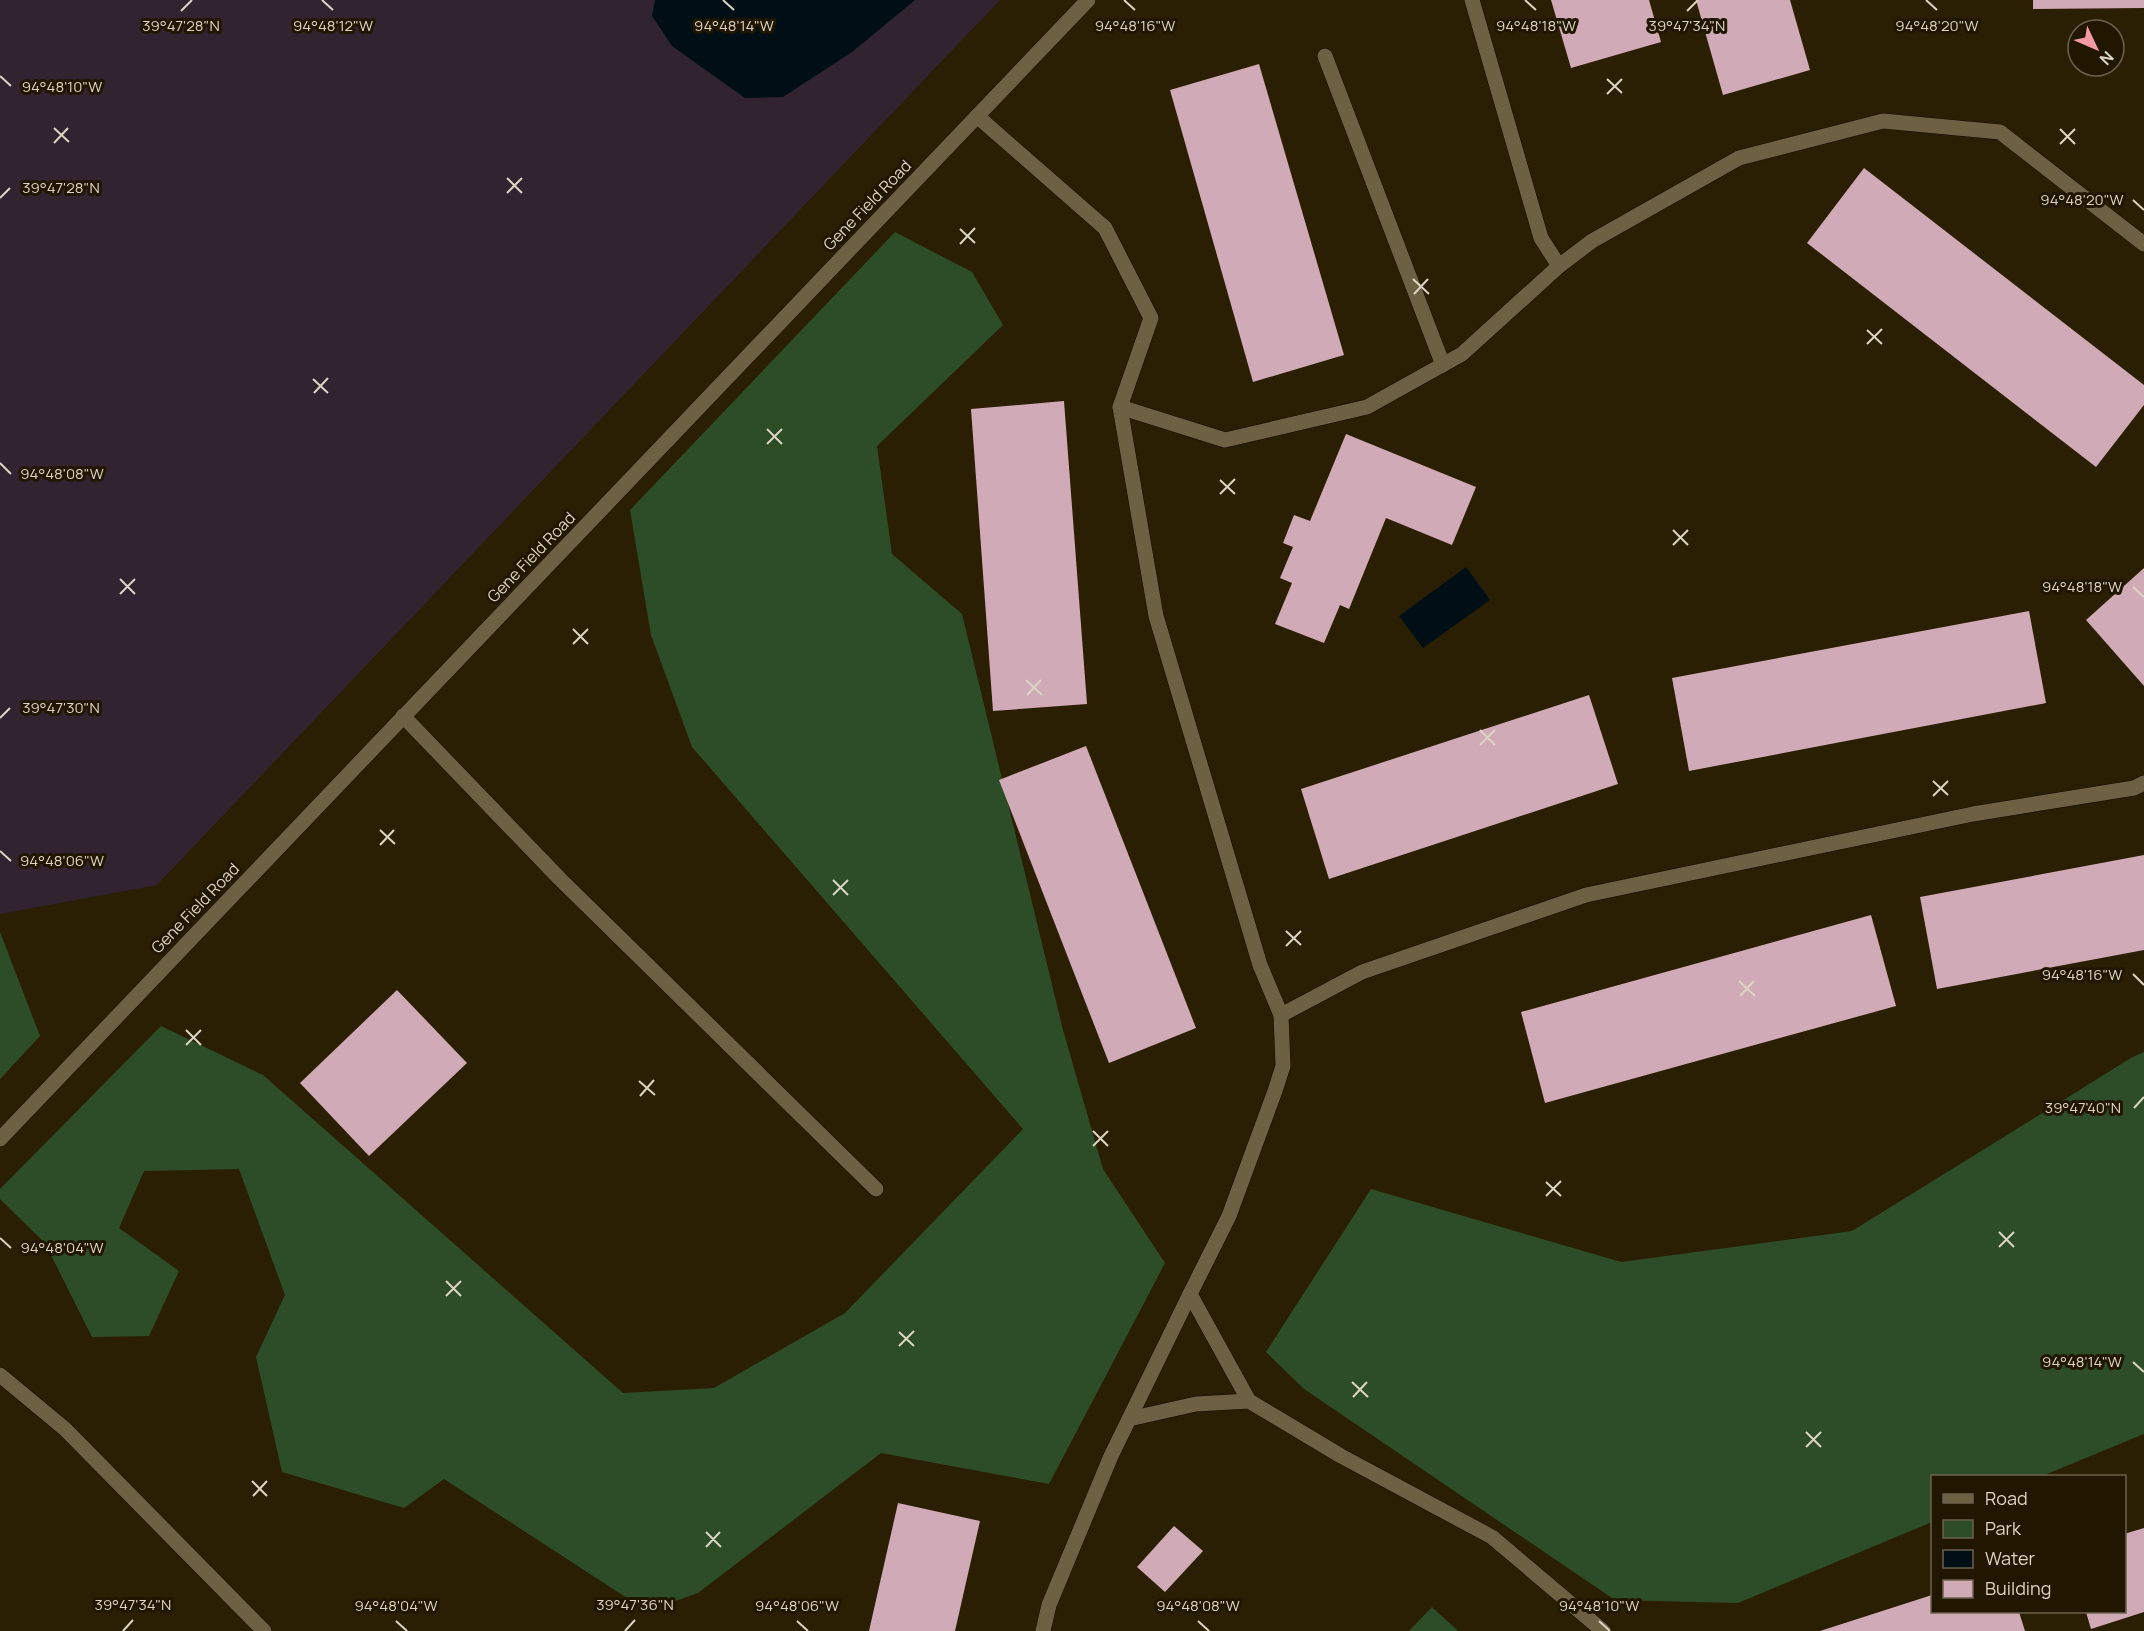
<svg xmlns="http://www.w3.org/2000/svg" width="2144" height="1631" viewBox="0 0 2144 1631" font-family="Manrope,sans-serif">
<style>
.industrial{fill:#31232f}
.green{fill:#2d4d29}
.water{fill:#000f16}
.building{fill:#d0aab6}
.lines{fill:none;stroke-linecap:round;stroke-linejoin:round}
.minor-casing{stroke:#130800;stroke-width:16}
.minor{stroke:#6e6043;stroke-width:15}
.ticks{fill:none;stroke:#dcd4c4;stroke-width:2}
.labels{text-anchor:middle;stroke-width:6;stroke-linejoin:round;paint-order:stroke}
.street-label{font-size:16px;fill:#dcd4c4;stroke:#211600}
.ticks-label{font-size:15px;text-anchor:middle;fill:#dcd4c4;stroke:#211600;stroke-width:6;stroke-linejoin:round;paint-order:stroke}
</style>
<rect width="100%" height="100%" fill="#2b1f03"/>
<polygon class="industrial" points="0,0 1000,0 157,885 0,914"/>
<g class="green">
<polygon points="895,232 972,272 1003,325 877,446 892,554 962,614 1063,1030 1103,1169 1165,1263 1049,1484 881,1453 698,1593 647,1611 444,1479 404,1508 282,1472 256,1357 285,1295 239,1169 144,1171 119,1228 179,1271 149,1336 92,1337 45,1243 0,1199 0,1189 161,1026 263,1075 623,1393 714,1388 845,1313 1023,1129 692,747 651,635 630,510"/>
<polygon points="0,932 40,1036 0,1079"/>
<polygon points="2144,1052 2144,1434 2042,1476 1932,1476 1932,1522 1738,1603 1615,1600 1304,1389 1266,1352 1371,1189 1621,1262 1852,1231 2131,1058"/>
<polygon points="1432,1607 1458,1631 1409,1631"/>
</g>
<g class="water">
<polygon points="655,0 915,0 852,52 783,97 745,98 672,46 652,16"/>
<polygon points="1466,567 1490,600 1423,648 1399,616"/>
</g>
<g class="building">
<polygon points="1551,0 1649,0 1661,42 1571,68"/>
<polygon points="1696,0 1790,0 1810,70 1723,95"/>
<polygon points="2033,0 2144,0 2144,8 2033,9"/>
<polygon points="1259,64 1344,355 1253,382 1170,90"/>
<polygon points="1864,168 2144,385 2144,405 2096,467 1807,243"/>
<polygon points="1064,401 1087,704 993,711 971,409"/>
<polygon points="1346,434 1476,487 1452,545 1386,518 1349,609 1340,605 1324,643 1275,624 1292,583 1280,578 1293,547 1283,543 1294,515 1310,521"/>
<polygon points="2144,568 2144,686 2086,620"/>
<polygon points="2029,611 2046,703 1689,771 1672,678"/>
<polygon points="1589,695 1618,784 1329,879 1301,789"/>
<polygon points="1086,746 1196,1028 1109,1063 999,780"/>
<polygon points="2144,855 2144,950 1937,989 1920,897"/>
<polygon points="1871,915 1896,1006 1545,1103 1521,1012"/>
<polygon points="397,990 467,1063 369,1156 300,1083"/>
<polygon points="898,1503 980,1521 955,1631 869,1631"/>
<polygon points="1174,1526 1203,1551 1165,1592 1137,1567"/>
<polygon points="2144,1528 2144,1612 2091,1629 2086,1612 2124,1612 2124,1534"/>
<polygon points="1932,1595 1932,1612 2019,1612 2025,1631 1820,1631"/>
</g>
<g class="lines">
<g class="minor-casing">
<g id="minor">
<polyline points="1472,0 1541,238 1559,266"/>
<polyline points="1325,56 1443,365"/>
<polyline points="977,116 1105,228 1151,318 1120,407 1156,616 1260,965 1281,1015 1283,1066 1275,1091 1229,1216 1190,1294 1249,1401 1341,1456 1492,1537 1603,1631"/>
<polyline points="1120,407 1225,440 1367,407 1462,354 1559,266 1592,241 1739,158 1883,121 2000,132 2144,244"/>
<polyline points="403,716 560,879 876,1189"/>
<polyline points="1281,1015 1362,972 1586,895 1973,814 2134,788 2144,783"/>
<polyline points="0,1139 1088,0"/>
<polyline points="0,1375 65,1429 264,1631"/>
<polyline points="1129,1419 1196,1404 1249,1401"/>
<polyline points="1043,1631 1049,1605 1111,1456 1190,1294"/>
</g>
</g>
<use href="#minor" class="minor"/>
</g>
<path class="ticks" d="M 322,0 L 333,10M 723,0 L 734,10M 1124,0 L 1135,10M 1525,0 L 1536,10M 1926,0 L 1937,10M 181,11 L 192,0M 1687,11 L 1698,0M 0,76 L 11,86M 1607,79 L 1622,93M 1607,94 L 1622,79M 54,128 L 69,142M 2060,129 L 2075,144M 54,143 L 68,128M 2060,144 L 2075,129M 507,178 L 522,193M 507,193 L 522,178M 0,198 L 10,188M 2133,200 L 2144,210M 960,229 L 975,243M 960,244 L 975,228M 1413,279 L 1429,294M 1414,294 L 1428,279M 1867,330 L 1882,344M 1867,344 L 1882,329M 313,379 L 328,393M 314,393 L 328,378M 767,429 L 782,444M 767,444 L 782,429M 0,463 L 11,474M 1220,480 L 1235,494M 1220,494 L 1235,479M 1673,530 L 1688,545M 1673,545 L 1688,530M 120,579 L 135,594M 2133,587 L 2144,597M 120,594 L 135,579M 573,629 L 588,644M 573,644 L 588,629M 1026,680 L 1042,695M 1027,695 L 1041,680M 0,718 L 10,708M 1480,730 L 1495,745M 1480,745 L 1495,730M 1933,781 L 1948,795M 1933,796 L 1948,781M 380,830 L 395,844M 380,845 L 394,830M 0,851 L 11,861M 833,880 L 848,895M 833,895 L 848,880M 1286,931 L 1301,945M 1286,946 L 1301,931M 2133,974 L 2144,985M 1739,981 L 1755,996M 1740,996 L 1754,981M 186,1030 L 201,1045M 186,1045 L 201,1030M 639,1081 L 655,1095M 640,1096 L 654,1080M 2134,1108 L 2144,1097M 1093,1131 L 1108,1146M 1093,1146 L 1108,1131M 1546,1182 L 1561,1196M 1546,1196 L 1561,1181M 1999,1232 L 2014,1247M 0,1238 L 11,1248M 1999,1247 L 2014,1232M 446,1281 L 461,1296M 446,1296 L 461,1281M 899,1332 L 914,1346M 899,1346 L 914,1331M 2133,1362 L 2144,1372M 1352,1382 L 1368,1397M 1353,1397 L 1367,1382M 1806,1432 L 1821,1447M 1806,1447 L 1821,1432M 252,1481 L 267,1496M 253,1496 L 267,1481M 706,1532 L 721,1547M 706,1547 L 720,1532M 396,1621 L 407,1631M 797,1621 L 808,1631M 1198,1621 L 1209,1631M 1599,1621 L 1610,1631M 123,1631 L 133,1620M 625,1631 L 635,1620"/>
<g class="labels">
<g class="street-label">
<text transform="translate(867 205) rotate(-46)" y="6">Gene Field Road</text>
<text transform="translate(531 557) rotate(-46)" y="6">Gene Field Road</text>
<text transform="translate(195 908) rotate(-46)" y="6">Gene Field Road</text>
</g>
</g>
<g class="ticks-label">
<text x="1937" y="31">94°48'20"W</text>
<text x="333" y="31">94°48'12"W</text>
<text x="734" y="31">94°48'14"W</text>
<text x="1135" y="31">94°48'16"W</text>
<text x="1536" y="31">94°48'18"W</text>
<text x="181" y="31">39°47'28"N</text>
<text x="1687" y="31">39°47'34"N</text>
<text x="62" y="92">94°48'10"W</text>
<text x="61" y="193">39°47'28"N</text>
<text x="2082" y="205">94°48'20"W</text>
<text x="62" y="479">94°48'08"W</text>
<text x="2082" y="592">94°48'18"W</text>
<text x="61" y="713">39°47'30"N</text>
<text x="62" y="866">94°48'06"W</text>
<text x="2082" y="980">94°48'16"W</text>
<text x="2083" y="1113">39°47'40"N</text>
<text x="62" y="1253">94°48'04"W</text>
<text x="2082" y="1367">94°48'14"W</text>
<text x="133" y="1610">39°47'34"N</text>
<text x="635" y="1610">39°47'36"N</text>
<text x="396" y="1611">94°48'04"W</text>
<text x="797" y="1611">94°48'06"W</text>
<text x="1198" y="1611">94°48'08"W</text>
<text x="1599" y="1611">94°48'10"W</text>
</g>
<rect x="1931" y="1475" width="195" height="138" fill="#211600" stroke="#6c624e" stroke-width="1.5"/>
<rect x="1943" y="1494" width="30" height="9" fill="#6e6043" stroke="#6c624e" stroke-width="1.5"/>
<text x="1985" y="1505" font-size="18" fill="#dcd4c4">Road</text>
<rect x="1943" y="1520" width="30" height="18" fill="#2d4d29" stroke="#6c624e" stroke-width="1.5"/>
<text x="1985" y="1535" font-size="18" fill="#dcd4c4">Park</text>
<rect x="1943" y="1550" width="30" height="18" fill="#000f16" stroke="#6c624e" stroke-width="1.5"/>
<text x="1985" y="1565" font-size="18" fill="#dcd4c4">Water</text>
<rect x="1943" y="1580" width="30" height="18" fill="#d0aab6" stroke="#6c624e" stroke-width="1.5"/>
<text x="1985" y="1595" font-size="18" fill="#dcd4c4">Building</text>
<g transform="translate(2096 48) rotate(134)"><circle r="28" fill="#211600" stroke="#6c624e" stroke-width="1.5"/>
<path d="M0-4.5L10 22L0 15L-10 22Z" fill="#f49aa4"/>
<text y="-9" font-size="16" font-weight="bold" text-anchor="middle" fill="#dcd4c4">N</text>
</g>
</svg>
